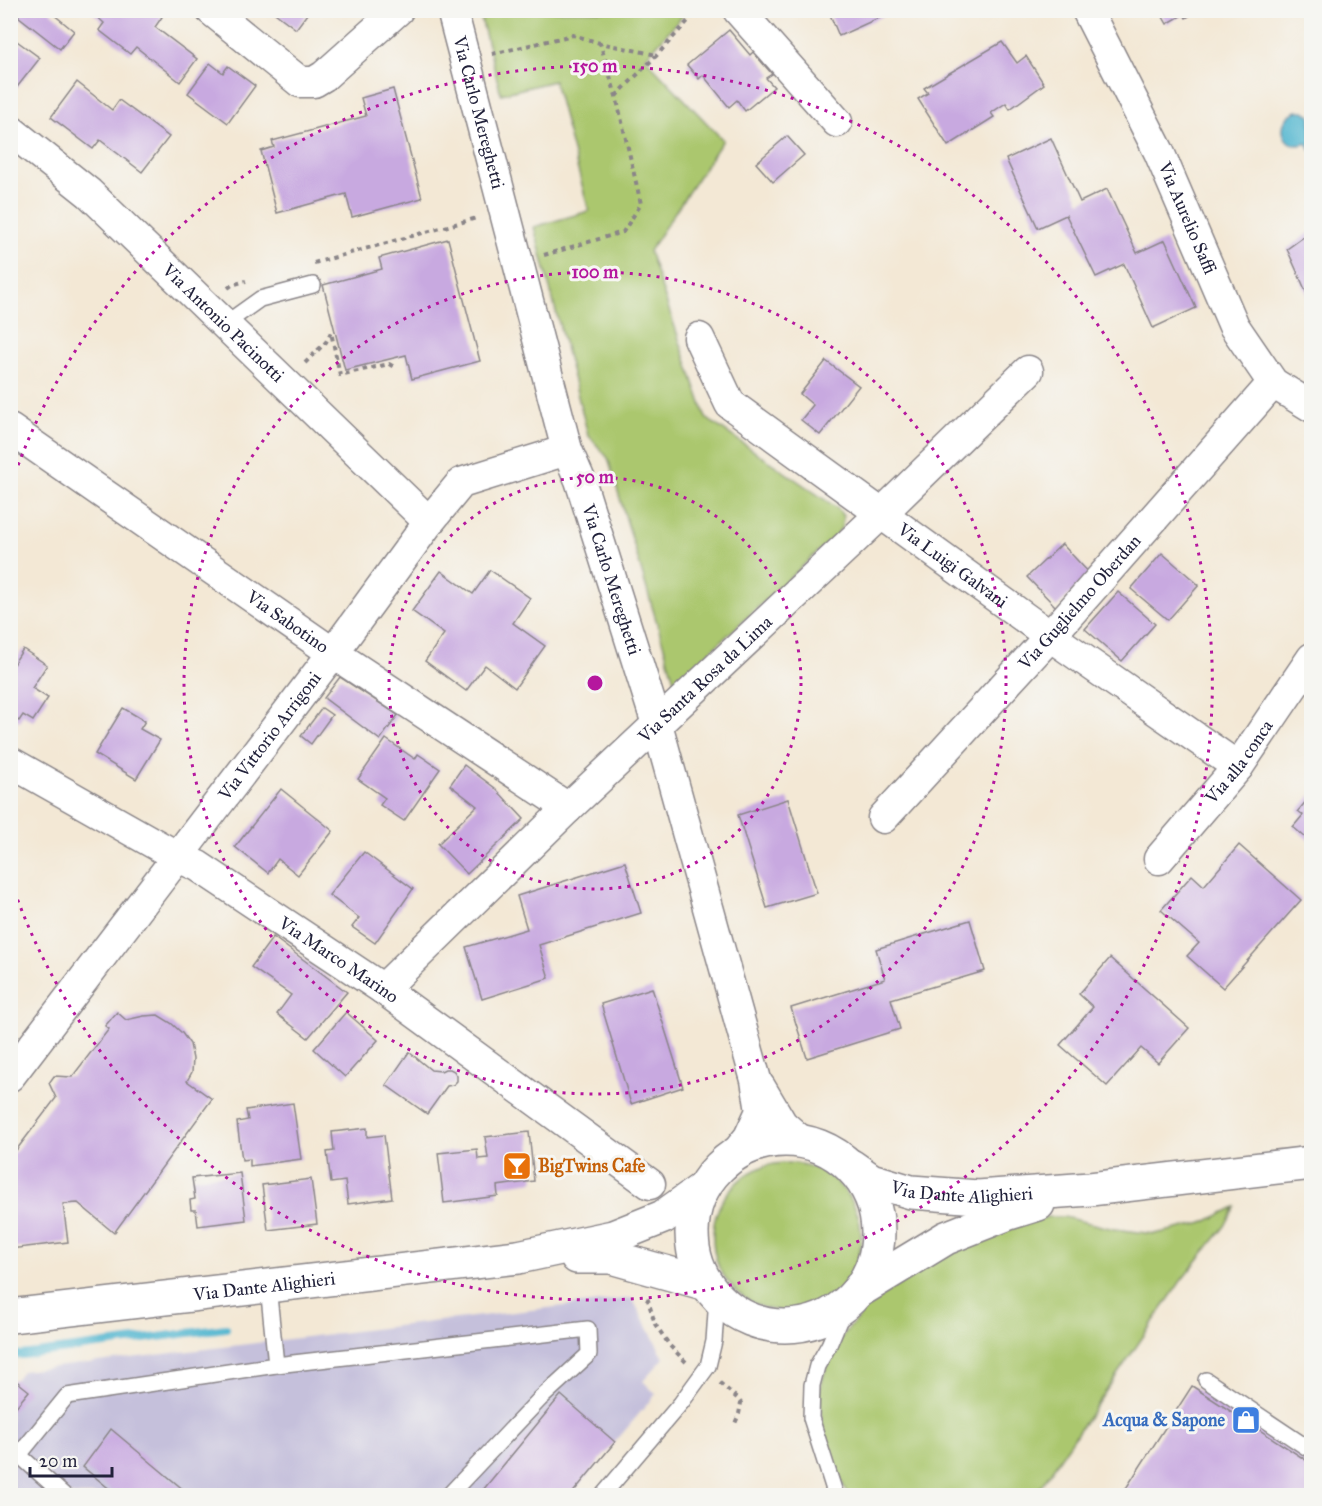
<svg xmlns="http://www.w3.org/2000/svg" width="1322" height="1506" viewBox="0 0 1322 1506" font-family="'IM FELL Great Primer',serif">
<style>
.industrial{fill:#c5c0db}
.green{fill:#abc76e;stroke:#667454;stroke-width:1.5}
.water{fill:#50b5cf;stroke:#396c85;stroke-width:1.5}
.lines{fill:none;stroke-linecap:round;stroke-linejoin:round}
.stream{stroke:#50b5cf;stroke-width:8}
.building{fill:#c8a9e0}
.service-casing{stroke:#8a8588;stroke-width:18}
.minor-casing{stroke:#8a8588;stroke-width:33}
.primary-casing{stroke:#8a8588;stroke-width:36}
.path{stroke:#8a8588;stroke-width:4;stroke-dasharray:4.5 4.5;stroke-linecap:butt}
.service{stroke:#fff;stroke-width:15}
.minor{stroke:#fff;stroke-width:30}
.primary{stroke:#fff;stroke-width:33}
.ring{fill:none;stroke:#b5179e;stroke-width:3;stroke-dasharray:3 6}
.labels{text-anchor:middle;stroke-width:6;stroke-linejoin:round;paint-order:stroke}
.street-label{font-size:18px;fill:#22223b;stroke:#f6f6f2}
.food-label{font-size:18px;font-weight:bold;fill:#c56008;stroke:#f6f6f2;text-anchor:start}
.shop-label{font-size:18px;font-weight:bold;fill:#366cbe;stroke:#f6f6f2;text-anchor:end}
.centre{fill:#b5179e;stroke:#f6f6f2;stroke-width:3}
.ring-label{font-size:18px;text-anchor:middle;font-weight:bold;fill:#b5179e;stroke:#f6f6f2;stroke-width:6;stroke-linejoin:round;paint-order:stroke}
</style>
<rect width="100%" height="100%" fill="#f6f6f2"/>
<filter id="ink" filterUnits="userSpaceOnUse"><feTurbulence type="fractalNoise" baseFrequency=".0167" numOctaves="2"/><feDisplacementMap in="SourceGraphic" scale="12" xChannelSelector="R" yChannelSelector="G"/><feConvolveMatrix kernelMatrix="1 2 1 2 8 2 1 2 1" color-interpolation-filters="sRGB"/></filter>
<filter id="wash" filterUnits="userSpaceOnUse"><feTurbulence type="fractalNoise" baseFrequency=".008" numOctaves="4" result="noise"/><feDisplacementMap in="SourceGraphic" scale="24" xChannelSelector="R" yChannelSelector="G"/><feGaussianBlur stdDeviation="1.35" result="paint"/><feColorMatrix in="noise" values="0 0 0 0 0 0 0 0 0 0 0 0 0 0 0 0 0 1.4 0 .05"/><feComposite in="paint" operator="in"/></filter>
<g filter="url(#wash)">
<rect width="100%" height="100%" fill="#f3e8d5"/>
<polygon class="industrial" points="632,1298 664,1358 643,1381 656,1394 569,1496 11,1495 10,1386 22,1371"/>
<g class="green">
<polygon points="479,11 687,11 645,58 723,140 649,251 706,418 837,508 843,516 842,527 835,536 675,684 608,458 588,435 534,227 589,211 554,81 501,94"/>
<circle cx="787" cy="1237" r="74"/>
<polygon points="1235,1207 1225,1226 1181,1281 1035,1495 848,1495 835,1468 823,1427 819,1393 831,1349 869,1305 934,1260 981,1234 1047,1217 1064,1217 1114,1229 1155,1234 1203,1223"/>
</g>
<path class="water" d="M 1297,111 L 1304,111 L 1311,116 L 1311,151 L 1307,143 C 1282,153 1273,120 1297,111 Z"/>
<g class="lines">
<polyline class="stream" points="10,1354 22,1355 226,1328"/>
</g>
<g id="blocks">
<g class="building">
<polygon points="22,10 48,10 74,31 60,49 18,16"/>
<polygon points="90,10 153,10 162,17 155,27 197,59 180,82 136,47 130,54 99,30 104,23"/>
<polygon points="271,10 310,10 296,29"/>
<polygon points="828,10 896,10 839,36"/>
<polygon points="1159,10 1199,10 1186,18 1184,14 1167,24"/>
<polygon points="729,30 750,55 753,52 772,74 766,78 774,87 745,111 737,100 729,107 703,75 699,79 687,65"/>
<polygon points="10,36 40,58 10,96"/>
<polygon points="1002,42 1017,63 1026,56 1044,84 1010,109 1006,103 991,113 994,117 948,146 918,99 928,93 924,88"/>
<polygon points="210,63 223,73 228,66 255,86 228,123 188,93"/>
<polygon points="77,82 112,110 119,100 169,137 142,172 100,140 93,149 51,117"/>
<polygon points="393,89 422,198 352,217 346,194 277,213 261,151 274,147 272,141 366,116 361,98"/>
<polygon points="787,136 804,155 773,182 756,163"/>
<polygon points="1051,138 1080,202 1107,189 1137,253 1165,240 1196,308 1153,328 1124,264 1096,277 1066,215 1038,228 1006,159"/>
<polygon points="1312,231 1312,305 1287,249"/>
<polygon points="448,239 480,361 412,379 406,355 345,370 323,285 382,269 379,258"/>
<polygon points="826,361 859,386 820,435 801,420 813,405 800,394"/>
<polygon points="1062,544 1091,575 1056,607 1027,577"/>
<polygon points="1162,553 1199,585 1168,620 1131,589"/>
<polygon points="490,570 530,598 513,623 545,646 515,688 485,665 466,691 425,661 444,634 412,611 441,571 473,594"/>
<polygon points="1118,592 1155,624 1122,661 1085,629"/>
<polygon points="23,649 47,665 32,688 48,698 33,721 23,715 19,721 10,716 10,669"/>
<polygon points="340,677 398,715 380,740 324,698"/>
<polygon points="123,708 145,721 140,729 160,740 136,779 95,754"/>
<polygon points="322,708 332,715 311,744 301,736"/>
<polygon points="386,739 415,759 418,754 440,769 404,821 380,805 385,798 358,779"/>
<polygon points="464,765 495,788 524,819 467,874 438,844 477,806 450,785"/>
<polygon points="281,789 333,831 298,875 278,859 268,873 235,847"/>
<polygon points="1312,794 1312,843 1293,827 1303,815 1298,811"/>
<polygon points="788,799 817,893 767,908 738,815"/>
<polygon points="1239,845 1301,900 1223,988 1187,956 1199,943 1161,910 1192,875 1204,886"/>
<polygon points="364,852 413,889 375,943 352,927 359,918 329,895"/>
<polygon points="625,862 641,913 539,945 549,978 482,999 466,947 527,929 517,896"/>
<polygon points="970,920 985,971 891,999 900,1029 807,1058 791,1008 885,979 876,949"/>
<polygon points="273,937 347,992 308,1038 277,1014 291,995 251,967"/>
<polygon points="1110,958 1189,1028 1158,1063 1141,1048 1107,1086 1060,1045 1093,1007 1079,994"/>
<polygon points="652,988 683,1087 631,1104 601,1004"/>
<polygon points="117,1012 126,1020 144,1016 158,1015 171,1023 182,1033 190,1044 193,1059 192,1072 187,1081 212,1099 114,1233 78,1203 63,1204 68,1242 10,1249 10,1151 14,1153 56,1098 49,1083 54,1076 72,1077 109,1029 105,1026"/>
<polygon points="346,1012 378,1040 345,1077 314,1049"/>
<polygon points="409,1052 431,1070 441,1071 445,1069 450,1069 454,1071 457,1076 457,1081 453,1085 447,1086 427,1114 386,1085"/>
<polygon points="293,1103 301,1159 250,1166 250,1159 242,1160 237,1122 248,1120 246,1110"/>
<polygon points="367,1128 367,1137 384,1135 392,1198 348,1204 345,1181 331,1183 327,1152 334,1151 332,1132"/>
<polygon points="529,1132 534,1181 497,1186 498,1196 444,1203 438,1153 477,1149 478,1159 488,1158 485,1137"/>
<polygon points="240,1173 246,1220 198,1226 196,1210 191,1210 190,1200 195,1199 192,1178"/>
<polygon points="311,1179 317,1224 268,1230 262,1185"/>
<polygon points="14,1379 29,1391 10,1414 10,1384"/>
<polygon points="1192,1386 1312,1464 1312,1496 1121,1496"/>
<polygon points="561,1395 615,1442 570,1496 478,1496"/>
<polygon points="111,1429 191,1496 118,1496 83,1467"/>
</g>
</g>
</g>
<g filter="url(#ink)">
<use href="#blocks" fill-opacity="0" stroke="#8a8588" stroke-width="1.5"/>
<g class="lines">
<g class="service-casing">
<g id="service">
<polyline points="225,324 260,299 313,285"/>
<polyline points="276,1365 588,1329 589,1354 540,1399 448,1496"/>
<polyline points="1206,1380 1312,1451"/>
<polyline points="65,1496 19,1455 67,1396 276,1365 268,1286"/>
<polyline points="602,1496 681,1403 708,1366 714,1341 717,1298"/>
<polyline points="836,1496 811,1418 812,1385 817,1366 829,1345 846,1304"/>
</g>
</g>
<g class="minor-casing">
<g id="minor">
<polyline points="211,10 300,82 314,82 324,76 398,10"/>
<path id="s1" d="M 452,10 L 567,450 L 580,480 L 657,724 L 756,1080 L 761,1111 L 749,1137 L 737,1152"/>
<polyline points="738,10 837,122"/>
<path id="s2" d="M 1087,10 L 1159,152 L 1234,326 L 1273,383 L 1312,407"/>
<path id="s3" d="M 10,130 L 89,193 L 429,522"/>
<path id="s4" d="M 699,338 L 730,404 L 1050,636 L 1238,767"/>
<path id="s5" d="M 10,429 L 333,653 L 568,808"/>
<path id="s6" d="M 10,762 L 178,857 L 198,866 L 383,989 L 650,1184"/>
<path id="s7" d="M 883,818 L 1050,636 L 1273,383"/>
<path id="s8" d="M 1159,859 L 1238,767 L 1312,658"/>
<path id="s9" d="M 383,989 L 568,808 L 882,513 L 1028,371"/>
<path id="s10" d="M 10,1076 L 333,653 L 429,522 L 461,483 L 567,450"/>
<polyline points="760,1087 782,1124 801,1141"/>
</g>
</g>
<g class="primary-casing">
<g id="primary">
<circle cx="785" cy="1233" r="93"/>
<path id="s11" d="M 851,1166 L 871,1180 L 911,1192 L 978,1197 L 1090,1189 L 1312,1163"/>
<polyline points="577,1257 611,1257 707,1284"/>
<polyline points="857,1292 946,1238 1009,1213 1038,1204"/>
<path id="s12" d="M 10,1316 L 518,1257 L 613,1237 L 663,1217 L 702,1189"/>
</g>
</g>
<g class="path">
<polyline points="492,54 573,35 600,43 657,55"/>
<polyline points="616,96 657,55 698,10"/>
<polyline points="544,255 623,232 641,204 616,96 600,43"/>
<polyline points="314,263 477,218"/>
<polyline points="228,288 232,285 246,281"/>
<polyline points="305,363 326,342 331,332 340,375 389,364 394,367"/>
<polyline points="646,1299 648,1300 655,1324 670,1346 686,1362"/>
<polyline points="720,1383 737,1398 741,1403 739,1414 734,1426"/>
</g>
<use href="#service" class="service"/>
<use href="#minor" class="minor"/>
<use href="#primary" class="primary"/>
</g>
</g>
<g class="ring">
<circle cx="595" cy="683" r="206"/>
<circle cx="595" cy="683" r="411"/>
<path d="M12 482A617 617 0 1 1 12 884"/>
</g>
<defs>
<g id="bar-square" transform="scale(1.5)"><rect x="-9" y="-9" width="18" height="18" rx="4" fill="#e8710a" stroke="#f6f6f2"/><path d="M-6-5H6L.8 .8V4.5H3.5V6h-7V4.5H-.8V.8Z" fill="#fff"/></g>
<g id="shop-square" transform="scale(1.5)"><rect x="-9" y="-9" width="18" height="18" rx="4" fill="#3f7fe0" stroke="#f6f6f2"/><path d="M-5-2.5h2.3a2.7 3.5 0 0 1 5.4 0H5L5.5 6h-11ZM-1.5-2.5h3a1.5 2.3 0 0 0-3 0Z" fill="#fff"/></g>
</defs>
<g fill-rule="evenodd">
<use href="#bar-square" x="517" y="1166"/>
<use href="#shop-square" x="1246" y="1420"/>
</g>
<g class="labels">
<g class="street-label">
<text dy="6" stroke="none"><textPath href="#s1" startOffset="106">Via Carlo Mereghetti</textPath></text>
<text dy="6" stroke="none"><textPath href="#s2" startOffset="231">Via Aurelio Saffi</textPath></text>
<text dy="6" stroke="none"><textPath href="#s3" startOffset="288">Via Antonio Pacinotti</textPath></text>
<text dy="6" stroke="none"><textPath href="#s4" startOffset="348">Via Luigi Galvani</textPath></text>
<text dy="6" stroke="none"><textPath href="#s1" startOffset="592">Via Carlo Mereghetti</textPath></text>
<text dy="6" stroke="none"><textPath href="#s7" startOffset="292">Via Guglielmo Oberdan</textPath></text>
<text dy="6" stroke="none"><textPath href="#s5" startOffset="338">Via Sabotino</textPath></text>
<text dy="6" stroke="none"><textPath href="#s9" startOffset="447">Via Santa Rosa da Lima</textPath></text>
<text dy="6" stroke="none"><textPath href="#s10" startOffset="428">Via Vittorio Arrigoni</textPath></text>
<text dy="6" stroke="none"><textPath href="#s8" startOffset="126">Via alla conca</textPath></text>
<text dy="6" stroke="none"><textPath href="#s6" startOffset="384">Via Marco Marino</textPath></text>
<text dy="6" stroke="none"><textPath href="#s11" startOffset="117">Via Dante Alighieri</textPath></text>
<text dy="6" stroke="none"><textPath href="#s12" startOffset="256">Via Dante Alighieri</textPath></text>
</g>
<g class="food-label">
<text x="538" y="1172">BigTwins Cafe</text>
</g>
<g class="shop-label">
<text x="1225" y="1426">Acqua &amp; Sapone</text>
</g>
</g>
<circle cx="595" cy="683" r="9" class="centre"/>
<g class="ring-label">
<text x="595" y="72">150 m</text>
<text x="595" y="278">100 m</text>
<text x="595" y="483">50 m</text>
</g>
<rect width="1322" height="1506" fill="none" stroke="#f6f6f2" stroke-width="36"/>
<path d="M30 1467v9h82v-9" fill="none" stroke="#22223b" stroke-width="3"/>
<text x="39" y="1467" font-size="18" fill="#22223b" stroke="#f6f6f2" stroke-width="4.5" paint-order="stroke">20 m</text>
</svg>
